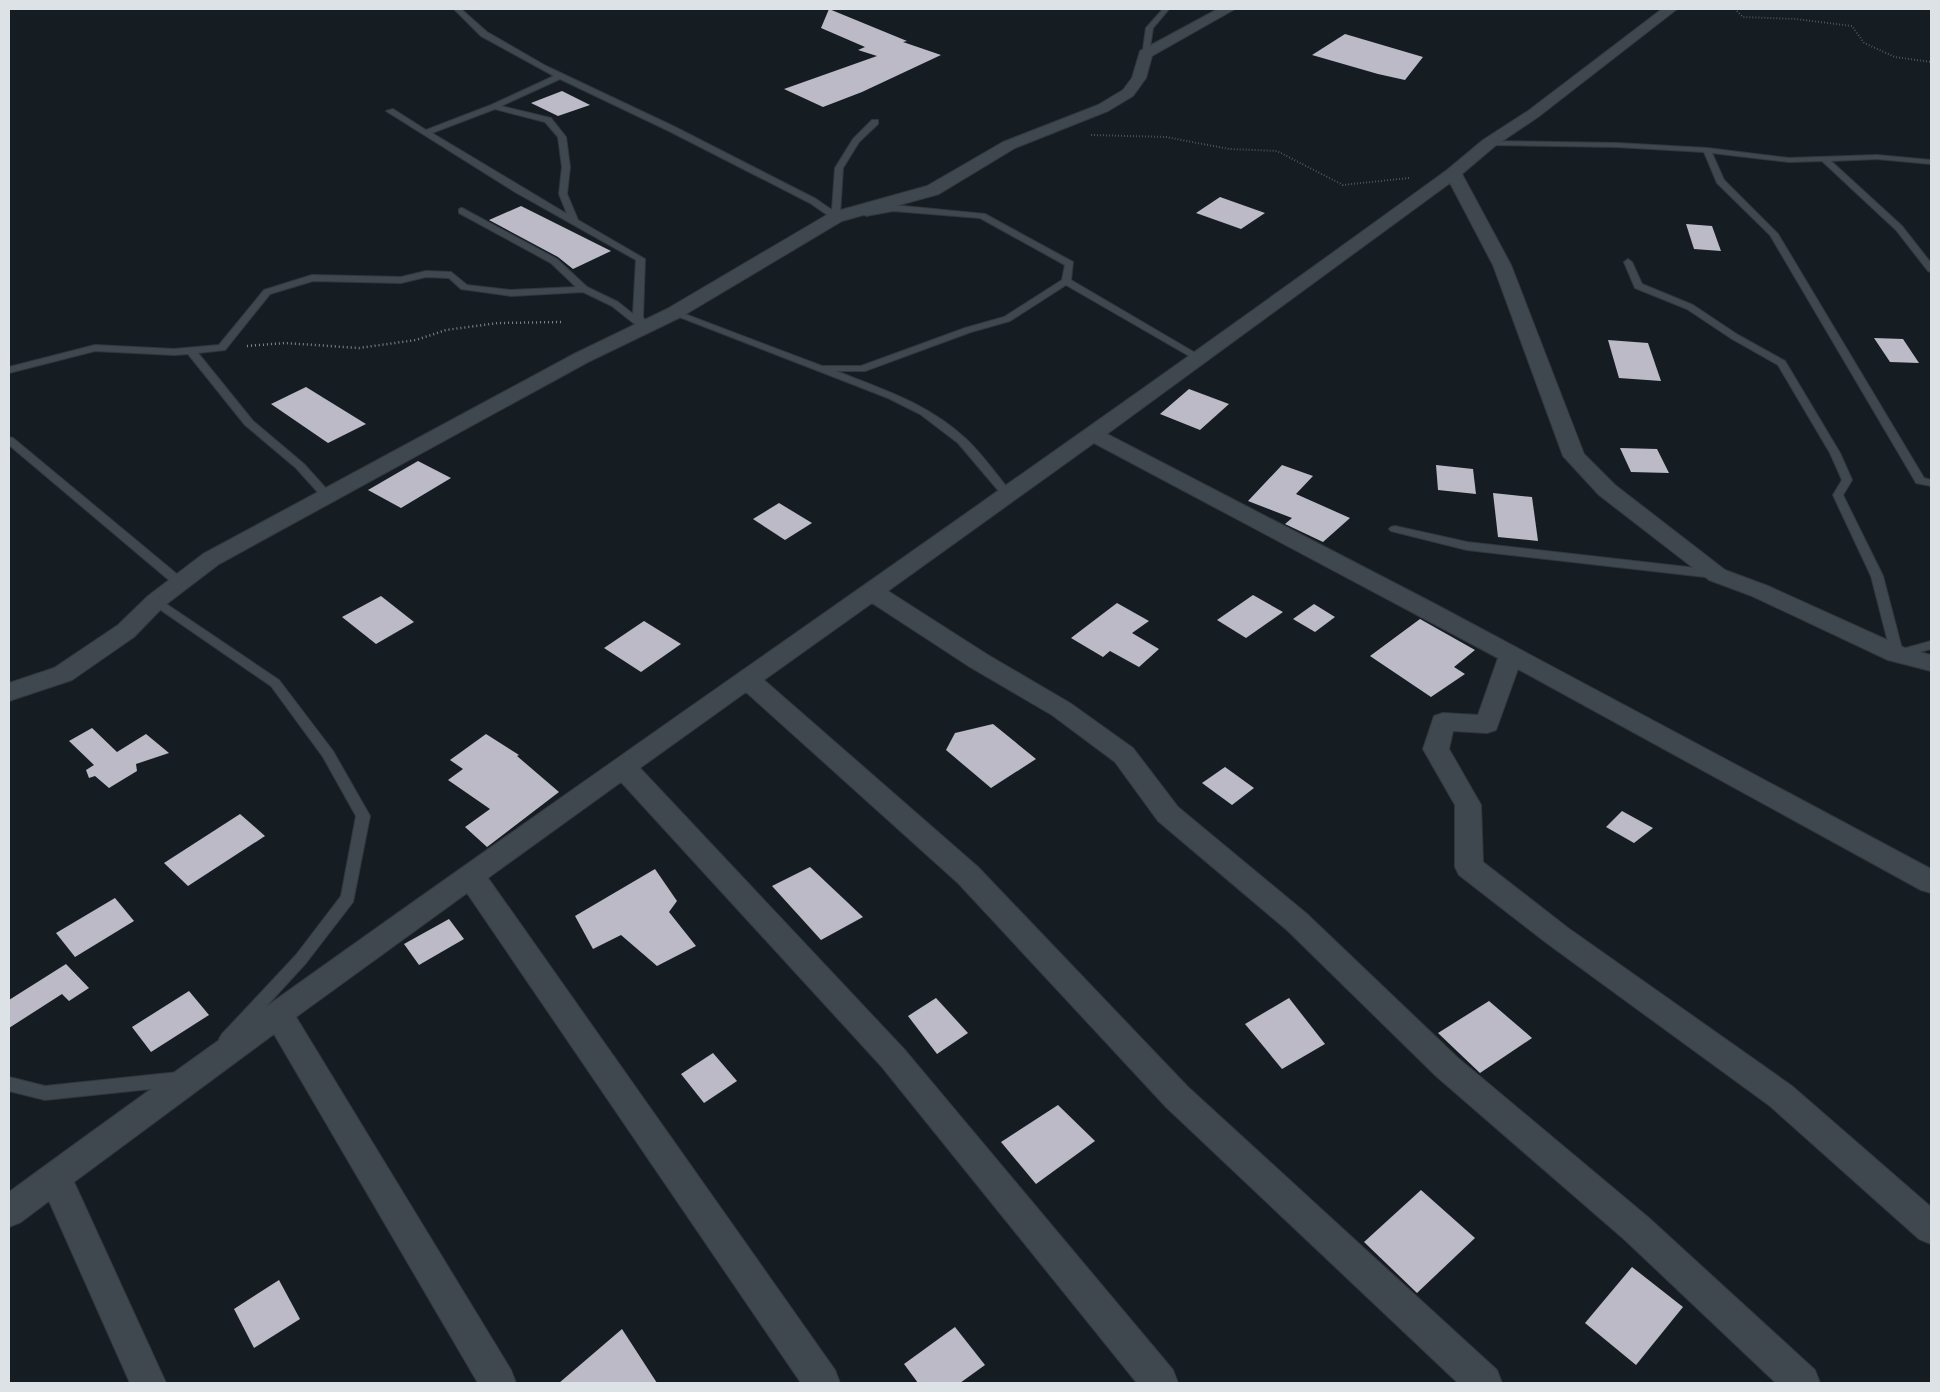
<svg xmlns="http://www.w3.org/2000/svg" width="1940" height="1392" viewBox="0 0 1940 1392" font-family="Karla,sans-serif">
<style>
.building{fill:#bbbac6}
.lines{fill:none;stroke-linecap:round;stroke-linejoin:round}
.service-casing{stroke:#33373c;stroke-width:2}
.minor-casing{stroke:#33373c;stroke-width:2}
.path-far1{stroke:#80878c;stroke-width:2;stroke-dasharray:0.5 2.5;stroke-linecap:butt}
.path{stroke:#80878c;stroke-width:2.5;stroke-dasharray:1 3;stroke-linecap:butt}
.service{fill:#3f484f;fill-rule:evenodd}
.minor{fill:#3f484f;fill-rule:evenodd}
</style>
<rect width="100%" height="100%" fill="#151d23"/>
<g class="building">
<polygon points="829,9 907,41 903,42 941,55 862,92 823,107 784,89 877,56 858,50 865,47 821,28"/>
<polygon points="1345,34 1423,57 1405,80 1378,74 1312,55"/>
<polygon points="562,91 590,105 558,116 531,103"/>
<polygon points="1220,197 1265,213 1241,229 1196,213"/>
<polygon points="521,206 611,251 573,269 558,257 489,220"/>
<polygon points="1686,224 1712,226 1721,251 1694,249"/>
<polygon points="1874,338 1903,339 1919,363 1890,362"/>
<polygon points="1608,340 1648,343 1661,381 1619,378"/>
<polygon points="306,387 366,424 328,443 271,404"/>
<polygon points="1189,389 1229,404 1200,430 1160,414"/>
<polygon points="1620,448 1657,449 1669,473 1631,472"/>
<polygon points="418,461 451,478 401,508 368,490"/>
<polygon points="1282,465 1313,476 1296,494 1350,518 1323,542 1285,524 1292,518 1248,501"/>
<polygon points="1436,465 1473,469 1476,494 1438,490"/>
<polygon points="1493,493 1532,497 1538,541 1498,537"/>
<polygon points="779,503 812,523 785,540 753,519"/>
<polygon points="1253,595 1283,612 1246,638 1217,620"/>
<polygon points="381,596 414,622 376,644 342,617"/>
<polygon points="1117,603 1149,621 1132,633 1159,649 1139,667 1110,651 1103,657 1071,638"/>
<polygon points="1314,604 1335,617 1315,632 1293,619"/>
<polygon points="1420,619 1475,650 1454,667 1465,674 1431,697 1370,656"/>
<polygon points="644,621 681,644 641,672 604,648"/>
<polygon points="993,724 1036,759 991,788 946,750 955,733"/>
<polygon points="92,728 117,752 146,734 169,753 136,764 137,771 109,788 95,776 89,778 86,770 94,765 69,741"/>
<polygon points="486,734 519,755 517,756 559,792 487,847 465,827 490,809 448,780 463,769 450,760"/>
<polygon points="1225,767 1254,788 1232,805 1202,783"/>
<polygon points="1622,811 1653,828 1634,843 1606,827"/>
<polygon points="240,814 265,836 188,886 164,863"/>
<polygon points="810,867 863,917 821,940 772,886"/>
<polygon points="655,869 677,901 669,912 696,946 657,966 621,935 593,949 575,916"/>
<polygon points="115,898 134,921 75,957 56,933"/>
<polygon points="449,919 464,939 419,965 404,944"/>
<polygon points="66,964 89,988 69,1001 62,994 9,1028 9,1000"/>
<polygon points="189,991 209,1015 151,1052 132,1027"/>
<polygon points="936,998 968,1033 937,1054 908,1016"/>
<polygon points="1289,998 1325,1044 1282,1069 1245,1024"/>
<polygon points="1489,1001 1532,1038 1480,1073 1438,1033"/>
<polygon points="713,1053 737,1081 704,1103 681,1074"/>
<polygon points="1058,1105 1095,1141 1036,1184 1001,1142"/>
<polygon points="1421,1190 1475,1238 1417,1293 1364,1242"/>
<polygon points="1632,1267 1683,1307 1636,1365 1585,1323"/>
<polygon points="279,1280 300,1319 254,1348 234,1309"/>
<polygon points="955,1327 985,1365 960,1383 918,1383 904,1364"/>
<polygon points="622,1329 657,1383 559,1383"/>
</g>
<g class="lines">
<g class="service-casing">
<g id="service">
<path d="M 454,9 L 461,9 L 487,32 L 546,66 L 675,127 L 816,199 L 832,210 L 835,168 L 853,139 L 872,120 L 878,120 L 878,124 L 859,142 L 843,168 L 840,214 L 848,216 L 844,219 L 833,219 L 810,203 L 669,131 L 560,79 L 501,106 L 551,118 L 566,137 L 570,167 L 567,194 L 578,220 L 645,259 L 643,317 L 650,328 L 648,330 L 642,330 L 612,306 L 583,292 L 511,296 L 461,289 L 449,278 L 426,277 L 401,283 L 313,281 L 270,294 L 225,350 L 198,353 L 253,421 L 304,464 L 331,494 L 332,496 L 327,499 L 323,498 L 296,468 L 245,425 L 188,354 L 174,355 L 95,351 L 9,373 L 9,367 L 95,345 L 174,349 L 219,345 L 264,290 L 312,275 L 401,277 L 426,271 L 451,272 L 467,285 L 511,290 L 576,287 L 551,263 L 459,213 L 459,209 L 462,208 L 557,259 L 587,287 L 618,302 L 633,314 L 636,260 L 515,192 L 386,111 L 393,109 L 426,130 L 491,105 L 554,76 L 481,36 ZM 495,109 L 545,122 L 558,137 L 562,167 L 559,194 L 567,214 L 432,133 Z"/>
<polygon points="1163,9 1169,9 1153,28 1149,54 1142,56 1146,28"/>
<polygon points="1486,141 1617,143 1707,148 1789,158 1877,155 1931,160 1931,164 1877,159 1831,161 1902,226 1931,263 1931,272 1928,271 1896,230 1822,161 1789,162 1712,153 1724,180 1778,234 1924,478 1931,480 1931,486 1916,483 1915,481 1770,235 1717,183 1704,152 1617,147 1489,145 1485,143"/>
<path d="M 893,205 L 985,214 L 1073,262 L 1071,280 L 1204,358 L 1202,360 L 1196,360 L 1066,285 L 1010,321 L 971,332 L 865,371 L 836,371 C 882,389 929,404 966,439 C 982,454 996,474 1011,492 L 1012,494 L 1011,496 L 1003,496 L 958,443 L 920,414 L 888,398 L 669,313 L 671,311 L 677,311 L 822,366 L 861,366 L 965,328 L 1004,317 L 1062,280 L 1065,265 L 980,218 L 893,211 L 866,216 L 862,213 Z"/>
<polygon points="1628,259 1632,262 1642,284 1693,305 1738,335 1785,361 1840,453 1852,480 1843,495 1883,576 1902,649 1931,641 1931,649 1897,658 1891,654 1871,576 1833,495 1842,480 1830,453 1778,365 1732,339 1687,309 1635,288 1624,262"/>
<polygon points="9,437 13,438 184,580 186,583 184,586 176,586 9,445"/>
<polygon points="1395,526 1467,542 1714,570 1720,574 1714,578 1467,550 1391,531 1389,529 1391,527"/>
<polygon points="156,597 279,680 333,751 370,816 353,902 306,963 232,1044 227,1046 222,1044 219,1039 222,1034 296,955 341,896 356,816 323,757 271,686 152,604 150,601"/>
<polygon points="179,1072 185,1074 187,1079 185,1084 179,1086 45,1100 9,1091 9,1077 45,1086"/>
</g>
</g>
<g class="minor-casing">
<g id="minor">
<polygon points="1218,9 1235,9 1152,56 1146,78 1133,96 1108,111 1015,148 939,194 842,221 681,317 588,362 219,564 164,606 134,637 72,680 9,701 9,683 54,668 118,625 148,596 203,554 574,354 667,309 830,213 927,186 1003,142 1098,105 1123,90 1132,78 1140,51"/>
<path d="M 1662,9 L 1677,9 L 1538,117 L 1495,146 L 1462,174 L 1511,265 L 1584,454 L 1615,485 L 1725,570 L 1768,586 L 1905,648 L 1931,655 L 1931,671 L 1888,660 L 1752,596 L 1709,580 L 1599,495 L 1563,456 L 1493,265 L 1450,183 L 1107,434 L 1435,604 L 1931,869 L 1931,893 L 1921,890 L 1518,669 L 1496,730 L 1487,733 L 1453,731 L 1449,749 L 1481,805 L 1483,862 L 1568,928 L 1792,1086 L 1931,1207 L 1931,1244 L 1919,1239 L 1770,1106 L 1548,944 L 1459,875 L 1455,867 L 1455,805 L 1423,749 L 1434,716 L 1443,713 L 1478,715 L 1498,658 L 1094,443 L 888,591 L 988,655 L 1070,703 L 1133,748 L 1178,807 L 1307,914 L 1458,1058 L 1649,1218 L 1815,1370 L 1820,1383 L 1776,1383 L 1625,1240 L 1436,1076 L 1287,930 L 1158,821 L 1115,762 L 1052,715 L 970,667 L 872,603 L 764,680 L 978,867 L 1188,1087 L 1497,1370 L 1502,1383 L 1458,1383 L 1166,1107 L 958,883 L 746,692 L 640,768 L 904,1049 L 1173,1370 L 1178,1383 L 1137,1383 L 882,1067 L 621,782 L 488,878 L 835,1370 L 840,1383 L 801,1383 L 467,893 L 296,1017 L 511,1370 L 516,1383 L 478,1383 L 274,1034 L 74,1182 L 166,1383 L 130,1383 L 49,1201 L 21,1222 L 9,1227 L 9,1192 C 484,845 972,516 1447,170 L 1483,140 L 1528,111 Z"/>
</g>
</g>
<g class="path-far1">
<polyline points="1735,9 1743,17 1796,19 1852,26 1864,43 1895,57 1931,62"/>
<polyline points="1091,135 1166,137 1229,149 1277,151 1343,185 1409,178"/>
</g>
<polyline class="path" points="247,346 285,343 359,348 416,340 446,330 498,323 561,322"/>
<use href="#service" class="service"/>
<use href="#minor" class="minor"/>
</g>
<rect width="1940" height="1392" fill="none" stroke="#dde2e7" stroke-width="20"/>
</svg>
